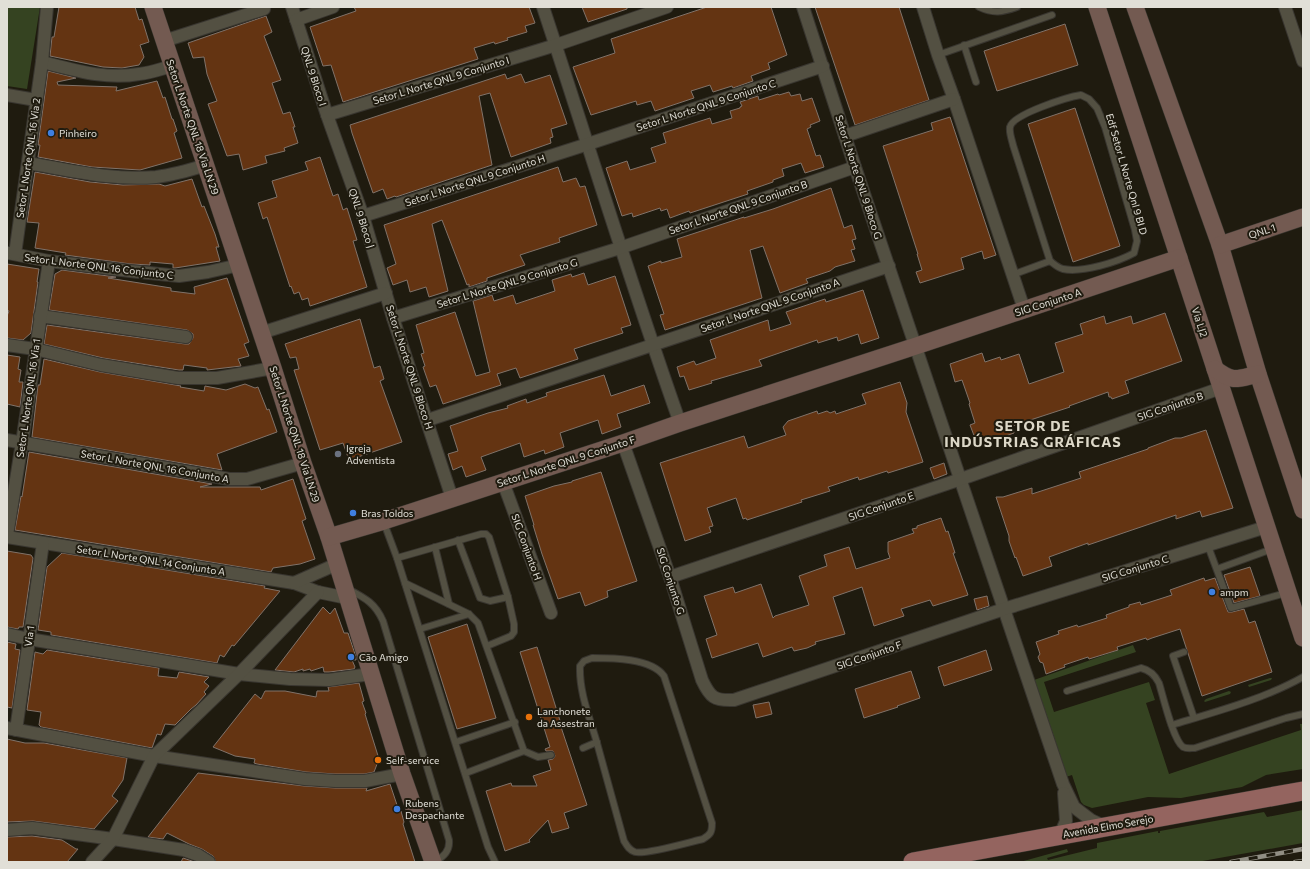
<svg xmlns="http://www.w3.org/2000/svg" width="1310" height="869" viewBox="0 0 1310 869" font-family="Commissioner,sans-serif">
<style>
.green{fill:#354321}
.building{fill:#643412;stroke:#807269}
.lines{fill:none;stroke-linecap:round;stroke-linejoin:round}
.lane-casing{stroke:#393630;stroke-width:8}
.street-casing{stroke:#393630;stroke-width:14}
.secondary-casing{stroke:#393630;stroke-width:18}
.primary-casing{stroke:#393630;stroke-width:20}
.lane{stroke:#535042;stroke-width:6}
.street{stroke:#535042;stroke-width:12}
.secondary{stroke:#735a51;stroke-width:17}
.primary{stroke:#94645f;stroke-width:19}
.rail-casing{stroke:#918e84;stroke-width:4.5}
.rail{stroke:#1f1b0f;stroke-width:3;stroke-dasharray:9;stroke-linecap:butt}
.shop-dot{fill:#3f7fe0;stroke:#1f1b0f;stroke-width:1.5}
.worship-dot{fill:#6b7280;stroke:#1f1b0f;stroke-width:1.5}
.food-dot{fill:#e8710a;stroke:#1f1b0f;stroke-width:1.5}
.labels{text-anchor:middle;stroke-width:4;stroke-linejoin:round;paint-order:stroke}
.street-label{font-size:10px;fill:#e1dfd7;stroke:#1f1b0f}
.poi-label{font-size:10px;fill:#e1dfd7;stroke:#1f1b0f;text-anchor:start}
.district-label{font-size:14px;font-weight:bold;letter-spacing:1px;fill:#ddd8c8;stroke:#1f1b0f}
</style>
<rect width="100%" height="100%" fill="#1f1b0f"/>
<g class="green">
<polygon points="7,7 40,7 27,89 7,86"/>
<polygon points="1133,645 1136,652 1044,682 1054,712 1149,682 1155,700 1146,703 1169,774 1301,730 1300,724 1303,724 1303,769 1266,775 1242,787 1181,798 1148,797 1092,808 1084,805 1081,802 1072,775 1066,777 1034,680"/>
<polygon points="1270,678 1272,678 1271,680 1249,687 1248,685"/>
<polygon points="1229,691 1231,692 1230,694 1205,702 1204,701 1206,699"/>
<polygon points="1303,810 1303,843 1197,862 1020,862 1067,849 1068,852 1047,858 1048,860 1097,848 1097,843 1158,831 1158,833 1160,833 1160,831 1264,812 1267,817"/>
</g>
<g class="building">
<polygon points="59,7 135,7 139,20 142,19 149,42 140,45 144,57 139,65 122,68 103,67 50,56 52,37 54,37"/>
<polygon points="354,7 529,7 535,23 525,26 527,32 507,38 508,40 495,44 494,42 474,48 478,59 343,102 331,65 323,66 310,27 356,11"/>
<polygon points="582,7 627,7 627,9 588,22"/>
<polygon points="707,7 771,7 787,55 768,63 770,69 751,76 753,81 733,88 732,86 713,92 710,85 691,91 694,98 655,111 651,101 637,105 636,101 591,115 573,67 615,53 611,39"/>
<polygon points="815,7 899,7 929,100 855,125"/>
<polygon points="266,16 272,32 264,36 281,80 272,83 283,114 290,112 295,127 293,127 298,143 284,148 285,151 265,156 267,163 243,170 239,154 227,156 208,104 217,101 207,74 204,57 193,58 188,43"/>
<polygon points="1065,24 1078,65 997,91 984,51"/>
<polygon points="48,71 76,78 57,82 58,85 117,87 116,91 157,81 163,98 165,97 172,119 173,119 177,131 174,133 182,158 140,170 92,167 38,157 40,145 38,145"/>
<polygon points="505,74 507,79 521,74 525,83 550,75 567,124 551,129 553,137 550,138 551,143 511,157 490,93 479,96 492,165 396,197 395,196 387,199 383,189 373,193 352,133 350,125"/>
<polygon points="789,92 791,96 800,94 802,101 812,98 820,121 810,125 811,127 807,129 816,156 820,155 824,167 805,173 801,163 782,169 784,176 773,180 773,182 747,191 748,194 690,213 689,211 670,218 667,209 661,211 660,208 633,217 632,213 622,216 606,168 627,161 630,170 656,162 651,148 666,143 663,133 710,118 712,124 732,118 730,111 740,108 740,107 742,106 740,102 758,96 759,100 778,94 779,95"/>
<polygon points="1075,108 1120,246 1073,262 1028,124"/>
<polygon points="950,117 996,255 984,259 982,251 961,258 964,269 920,283 916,272 922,270 917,254 918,254 883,146 933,130 931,123"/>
<polygon points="320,157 333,196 338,194 343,210 347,208 357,240 353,241 367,287 310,306 308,298 302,300 299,292 294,294 291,286 290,287 267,217 263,219 258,203 277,197 272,181 308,170 305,162"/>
<polygon points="558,167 563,182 576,178 580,187 585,186 597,225 559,238 560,242 520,255 525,265 487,278 487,281 469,287 469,284 467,285 442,220 432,224 448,291 429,297 426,287 410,292 407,280 393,285 387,268 396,264 384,225"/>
<polygon points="35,172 90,182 123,185 159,184 165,186 192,179 198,196 202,207 204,206 215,234 219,247 216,247 220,261 175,268 173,268 173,264 150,262 150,265 131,264 65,255 66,253 35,248 39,223 27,222"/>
<polygon points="831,188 844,228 852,225 856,239 852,240 855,249 851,250 855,261 835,267 830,271 806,279 808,283 780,293 763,246 750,250 762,298 665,330 660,315 664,314 648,266 661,261 661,263 682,257 677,239 735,220 744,217 744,218 773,209"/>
<polygon points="7,264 39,269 37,282 38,282 31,333 23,340 7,338 7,316 9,311 7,310"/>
<polygon points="62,270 116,277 108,278 171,288 171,291 195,294 194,287 227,278 249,342 244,344 249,356 238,359 241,366 207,370 207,368 184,365 183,370 179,370 103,358 44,344 47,325 185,344 189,344 193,338 193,334 187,330 49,310 55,274"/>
<polygon points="584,273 588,285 615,276 631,325 621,328 623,333 574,349 578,359 520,378 516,368 497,374 501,385 443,404 436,385 430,387 423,367 425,366 421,354 424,353 416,325 455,312 476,376 490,372 473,301 492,295 494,301 513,295 516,304 555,291 552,280 571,274 572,277"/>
<polygon points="863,290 879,338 861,344 858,334 838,341 837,337 818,343 817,340 759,360 762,366 711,381 712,383 689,390 684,376 680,377 677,367 694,361 696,365 716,358 710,340 768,320 770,331 791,324 786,312 825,299 826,302"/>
<polygon points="1165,313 1182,361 1125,381 1129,393 1112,399 1111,397 1109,397 1108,392 1069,406 1070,407 1012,426 1014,433 978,446 970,425 975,423 969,404 970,403 962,380 955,382 950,364 982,353 985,362 1000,357 1001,360 1019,354 1029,384 1064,372 1055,343 1083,334 1080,324 1104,316 1106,324 1131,316 1133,324"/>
<polygon points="360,319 374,368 380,366 384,379 380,381 402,442 349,460 343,443 320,450 294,370 299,369 296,357 290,358 285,344"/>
<polygon points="7,355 20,357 18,369 21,370 19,382 23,382 20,407 7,404"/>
<polygon points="44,359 100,372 181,386 180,387 204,391 205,386 226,390 245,384 255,388 258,387 267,410 269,409 277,432 217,454 222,470 32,437 38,385 40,385"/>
<polygon points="604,375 611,396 644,385 650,403 617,414 621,427 602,434 598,420 560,433 564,447 545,454 544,450 524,457 520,443 481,457 486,470 466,477 462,466 453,470 448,454 458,451 450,426 488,413 508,408 507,406 526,399 527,403 547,396 546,393"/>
<polygon points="900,382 907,403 906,412 923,462 888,473 887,471 859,480 858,477 828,487 830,491 801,500 802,502 747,520 746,518 743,519 736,498 707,508 713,526 709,527 711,532 685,541 660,463 744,436 748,448 786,435 783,427 788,421 817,411 818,414 827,411 830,413 835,411 836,414 866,404 862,394"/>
<polygon points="1206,430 1233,508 1202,517 1200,511 1176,519 1176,515 1088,545 1088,543 1049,557 1052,566 1023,576 1016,557 1015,558 1009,541 1009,536 996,497 1003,497 1032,488 1032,494 1081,478 1079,472 1148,449 1148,448 1164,442 1175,438 1181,438"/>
<polygon points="29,452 212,484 200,487 260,487 261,490 293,479 306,519 302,521 315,559 300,564 273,568 271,572 15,530 21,496 22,497"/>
<polygon points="944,463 947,474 934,479 930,468"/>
<polygon points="601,472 637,581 607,591 608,597 585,606 580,592 558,599 542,554 533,525 534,525 525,496 554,486 572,482 572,481"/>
<polygon points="941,518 946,532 948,531 955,553 953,553 968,595 933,606 930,600 901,609 904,616 874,626 862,587 833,597 845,634 815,642 816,644 807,648 794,651 792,647 763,657 758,643 712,658 706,639 717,635 704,596 733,587 735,593 761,584 773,618 775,616 809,605 799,576 827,566 824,555 849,547 856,569 890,558 888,552 888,542 914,533 912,529 917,528 917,526"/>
<polygon points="7,551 31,555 33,558 23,627 19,627 18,629 7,627"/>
<polygon points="62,553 265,586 264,588 280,591 234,646 232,645 224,657 220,655 217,663 51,635 51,632 38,630 47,567"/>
<polygon points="1250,567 1260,596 1234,603 1224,575"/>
<polygon points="1204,578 1205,581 1215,578 1228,612 1232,612 1244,609 1249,623 1255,621 1272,672 1202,696 1180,629 1152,638 1147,640 1146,638 1117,647 1118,650 1089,659 1088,657 1064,665 1065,667 1046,674 1043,663 1040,662 1038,657 1040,654 1036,642 1059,634 1058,631 1077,625 1078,627 1107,618 1106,615 1129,607 1129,605 1140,602 1141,605 1172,595 1170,590"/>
<polygon points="987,596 989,606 977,610 974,599"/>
<polygon points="323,607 330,614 335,608 344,633 348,633 356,657 356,660 352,660 355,667 354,669 329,672 324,672 323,667 311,671 310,669 303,671 303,669 294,672 275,670"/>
<polygon points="467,624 496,718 457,729 428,637"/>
<polygon points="7,642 16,644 15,649 20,650 12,708 7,707"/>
<polygon points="537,647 562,727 561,727 587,805 564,813 569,828 552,833 548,820 529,840 530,842 505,851 486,791 511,783 512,786 537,786 533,776 551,770 548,760 553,759 555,756 553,751 546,751 545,749 550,747 520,652"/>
<polygon points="47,650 159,668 158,676 177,678 179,672 209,677 204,682 209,686 204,692 206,694 196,705 191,709 175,725 165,724 161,735 157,734 152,748 41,727 39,725 41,712 27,710 35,652 43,654"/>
<polygon points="986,650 992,670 944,686 938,667"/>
<polygon points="911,671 920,698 897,706 898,707 864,718 855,689"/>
<polygon points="359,683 364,701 362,702 366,713 365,714 379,759 374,772 364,774 335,774 306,772 257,764 254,763 255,759 235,756 213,747 255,694 261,699 265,691 285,691 316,697 317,691 329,691 328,687"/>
<polygon points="769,702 772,714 756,718 753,705"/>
<polygon points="7,739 25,743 44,743 127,758 123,780 112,796 118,801 94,829 33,821 7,822"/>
<polygon points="198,773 304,786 335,788 367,788 366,791 390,784 399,811 401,811 404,822 403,824 415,862 216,862 213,856 202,849 189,844 167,833 163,839 148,837"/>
<polygon points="32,836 62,840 76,849 78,849 67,862 7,862 7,837"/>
<polygon points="183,858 195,862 181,862"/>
</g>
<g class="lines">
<g class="lane-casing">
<g id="lane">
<path d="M 979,7 C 994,14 1002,12 1017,7"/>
<polyline points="964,45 976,82"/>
<polyline points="938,55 1052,15"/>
<path d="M 1081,95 L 1089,99 L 1097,108 L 1105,127 L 1135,230 L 1137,241 L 1134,253 C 1118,262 1082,273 1063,269 C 1058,268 1054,264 1050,261 L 1013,145 C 1012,140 1009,133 1010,127 C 1013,114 1068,97 1081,95 Z"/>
<polyline points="1012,275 1050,261"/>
<polyline points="384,523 397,558 488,847 495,862"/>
<polyline points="458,540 480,598 490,601 508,597"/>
<polyline points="1208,546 1231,608 1286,593"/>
<polyline points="435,547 449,604"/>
<polyline points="397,558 481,534 486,534 489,537 508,597 514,624 514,632 511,636 487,646"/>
<polyline points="1217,569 1272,549"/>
<polyline points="405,583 469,614 478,623 524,751 538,757 551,755"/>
<path d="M 348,589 C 365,598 375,603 383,621 L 449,840 C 450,851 444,856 435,862"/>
<polyline points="420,629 469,614"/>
<polyline points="1184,652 1173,656 1194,718"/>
<path d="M 592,658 C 612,658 651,658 664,676 L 712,823 C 712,832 711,834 703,839 C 690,842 645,855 635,852 C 629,850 627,846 624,841 C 615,809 606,776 597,743 C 590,718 579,693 580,666 L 584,661 Z"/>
<path d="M 1067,691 L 1141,668 C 1150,670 1155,675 1159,683 C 1163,696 1173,740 1183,747 C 1187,749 1191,748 1195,748 L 1286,718 L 1303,714"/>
<path d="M 1172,725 C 1215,712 1264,699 1303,677"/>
<polyline points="456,742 515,722"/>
<polyline points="583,748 597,742"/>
<polyline points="466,773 524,751"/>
</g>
</g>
<g class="street-casing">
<g id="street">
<polyline points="292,7 327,115 363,216 393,318 452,498"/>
<path d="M 543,7 C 589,146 631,285 680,423"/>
<polyline points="803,7 855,167 1063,784 1074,807 1091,820 1106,827"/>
<polyline points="923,7 938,55 954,99 1024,309"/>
<polyline points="1285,7 1303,61"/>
<polyline points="296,20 333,7"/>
<polyline points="164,41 264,9"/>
<path d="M 42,62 C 74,70 106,80 139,74 C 150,73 161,69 172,66"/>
<polyline points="7,95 36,100"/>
<polyline points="327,115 556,45 667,7"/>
<polyline points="845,136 954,99"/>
<path d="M 28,163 C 69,170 113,181 156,177 C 173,175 190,170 206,165"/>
<polyline points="363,216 588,144 823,66"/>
<polyline points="8,253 49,261 130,271 179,276 208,272 239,265"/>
<polyline points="15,254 42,62 47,7"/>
<polyline points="40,316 186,337"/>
<polyline points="393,318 620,248 855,167"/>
<polyline points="261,333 386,293"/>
<polyline points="7,345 35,349 101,365 178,378 217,378 273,368"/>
<polyline points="428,420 889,266"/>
<polyline points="7,440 229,479 247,479 303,463"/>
<path d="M 623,443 L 670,577 L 702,680 C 710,697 714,701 734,700 L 1004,609 L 1266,527"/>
<polyline points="503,482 551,613"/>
<polyline points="7,535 22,443 49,261"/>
<polyline points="7,537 294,583 318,592 347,598"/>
<polyline points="670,577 961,479 1221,388"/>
<polyline points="294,583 337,564"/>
<polyline points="7,634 29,639 239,674 290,679 329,680 370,674"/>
<polyline points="7,728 154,756 305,779 335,781 365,781 402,774"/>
<polyline points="16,730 43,543"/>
<polyline points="7,830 32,828 113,839 184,850 198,855 209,862"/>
<polyline points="1060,835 1066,821 1064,793"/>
<polyline points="92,862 113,839 154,756 239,674 318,592"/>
</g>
</g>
<g class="secondary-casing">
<g id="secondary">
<polyline points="153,7 273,368 303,463 329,537 402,774 433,862"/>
<path d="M 1097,7 C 1167,217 1233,428 1303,638"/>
<polyline points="1135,7 1220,245 1258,374 1303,510"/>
<polyline points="1220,245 1303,217"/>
<path d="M 1215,369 C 1234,383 1236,379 1258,374"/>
<polyline points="329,537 384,521 623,443 680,423 916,346 1179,258"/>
</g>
</g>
<g class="primary-casing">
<polyline id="primary" points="913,862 1303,791"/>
</g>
<use href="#lane" class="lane"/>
<use href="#street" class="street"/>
<use href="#secondary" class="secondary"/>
<use href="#primary" class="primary"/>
<g class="rail-casing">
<g id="rail">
<polyline points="1231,862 1303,849"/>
<polyline points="1295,862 1303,861"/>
</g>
</g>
<use href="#rail" class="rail"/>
</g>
<g class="shop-dot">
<circle cx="51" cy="133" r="4"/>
<circle cx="353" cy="513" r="4"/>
<circle cx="1212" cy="592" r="4"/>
<circle cx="351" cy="657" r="4"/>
<circle cx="397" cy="809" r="4"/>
</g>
<circle class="worship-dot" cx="338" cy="454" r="4"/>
<g class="food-dot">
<circle cx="529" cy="717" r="4"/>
<circle cx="378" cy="760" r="4"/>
</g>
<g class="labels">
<g class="street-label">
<text transform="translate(314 76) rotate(72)" y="4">QNL 9 Bloco I</text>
<text transform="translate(441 80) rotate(-17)" y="4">Setor L Norte QNL 9 Conjunto I</text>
<text transform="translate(706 105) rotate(-18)" y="4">Setor L Norte QNL 9 Conjunto C</text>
<text transform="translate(193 127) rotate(71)" y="4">Setor L Norte QNL 18 Via LN 29</text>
<text transform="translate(28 158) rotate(-82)" y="4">Setor L Norte QNL 16 Via 2</text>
<text transform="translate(1127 174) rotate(74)" y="4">Edf Setor L Norte Qnl 9 BI D</text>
<text transform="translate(859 177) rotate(72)" y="4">Setor L Norte QNL 9 Bloco G</text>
<text transform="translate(475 180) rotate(-18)" y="4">Setor L Norte QNL 9 Conjunto H</text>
<text transform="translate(738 207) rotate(-19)" y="4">Setor L Norte QNL 9 Conjunto B</text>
<text transform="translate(362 218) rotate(72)" y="4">QNL 9 Bloco J</text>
<text transform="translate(1262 231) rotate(-18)" y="4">QNL 1</text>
<text transform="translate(99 266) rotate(7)" y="4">Setor L Norte QNL 16 Conjunto C</text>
<text transform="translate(507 283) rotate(-17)" y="4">Setor L Norte QNL 9 Conjunto G</text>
<text transform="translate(1048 302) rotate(-18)" y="4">SIG Conjunto A</text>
<text transform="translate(770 305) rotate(-19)" y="4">Setor L Norte QNL 9 Conjunto A</text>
<text transform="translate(1200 322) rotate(72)" y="4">Via LJ2</text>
<text transform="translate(410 367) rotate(72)" y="4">Setor L Norte QNL 9 Bloco H</text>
<text transform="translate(28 398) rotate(-82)" y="4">Setor L Norte QNL 16 Via 1</text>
<text transform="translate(1170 406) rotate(-19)" y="4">SIG Conjunto B</text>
<text transform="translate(295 434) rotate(72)" y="4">Setor L Norte QNL 18 Via LN 29</text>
<text transform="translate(566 461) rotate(-18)" y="4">Setor L Norte QNL 9 Conjunto F</text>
<text transform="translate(155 466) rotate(10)" y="4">Setor L Norte QNL 16 Conjunto A</text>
<text transform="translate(881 506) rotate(-19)" y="4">SIG Conjunto E</text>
<text transform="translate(527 547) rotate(70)" y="4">SIG Conjunto H</text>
<text transform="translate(151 560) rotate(9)" y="4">Setor L Norte QNL 14 Conjunto A</text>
<text transform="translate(1135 568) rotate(-17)" y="4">SIG Conjunto C</text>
<text transform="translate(671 581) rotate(72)" y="4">SIG Conjunto G</text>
<text transform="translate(29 636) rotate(-82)" y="4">Via 1</text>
<text transform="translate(869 655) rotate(-19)" y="4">SIG Conjunto F</text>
<text transform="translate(1108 826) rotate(-10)" y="4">Avenida Elmo Serejo</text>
</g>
<g class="poi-label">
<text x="59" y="137">Pinheiro</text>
<text x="346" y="452">Igreja<tspan x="346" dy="12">Adventista</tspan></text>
<text x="361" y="517">Bras Toldos</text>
<text x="1220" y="596">ampm</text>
<text x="359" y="661">Cão Amigo</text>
<text x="537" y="715">Lanchonete<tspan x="537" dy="12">da Assestran</tspan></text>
<text x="386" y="764">Self-service</text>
<text x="405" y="807">Rubens<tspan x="405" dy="12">Despachante</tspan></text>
</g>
<g class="district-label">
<text x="1033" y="431">SETOR DE<tspan x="1033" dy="16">INDÚSTRIAS GRÁFICAS</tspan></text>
</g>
</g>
<rect width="1310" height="869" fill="none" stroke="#e1dfd7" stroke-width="16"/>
</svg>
